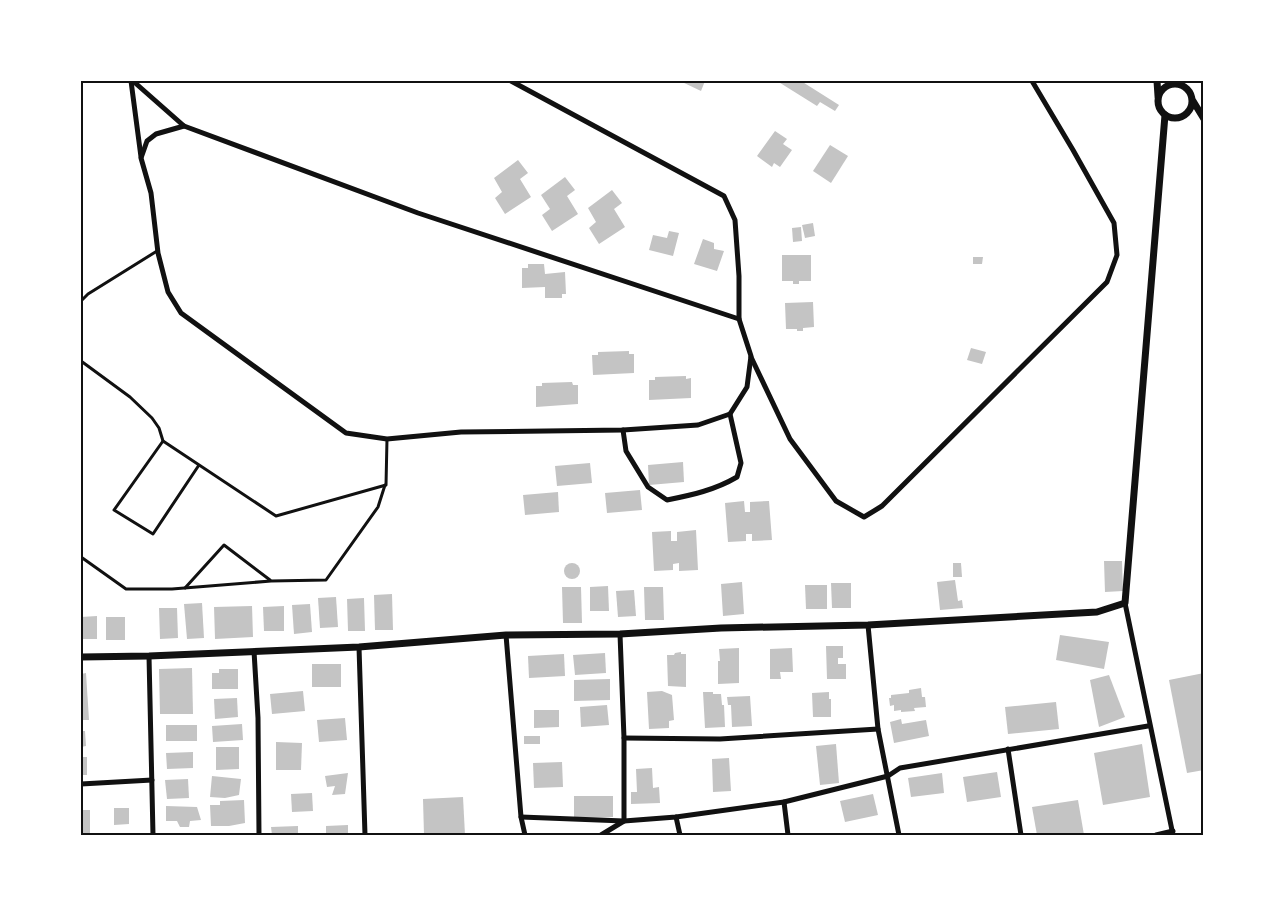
<svg xmlns="http://www.w3.org/2000/svg" width="1285" height="916" viewBox="0 0 1285 916" font-family="Karla,sans-serif">
<style>
.building{fill:#c4c4c4}
.lines{fill:none;stroke-linecap:round;stroke-linejoin:round}
.service{stroke:#111;stroke-width:3}
.minor{stroke:#111;stroke-width:5}
.tertiary{stroke:#111;stroke-width:7}
.neatline{fill:none;stroke:#111;stroke-width:2}
</style>
<rect width="100%" height="100%" fill="#fff"/>
<g class="building">
<polygon points="680,81 705,81 701,91"/>
<polygon points="777,81 801,81 839,105 835,111 820,102 817,106"/>
<polygon points="775,131 787,139 783,144 792,150 780,167 774,163 772,167 757,156"/>
<polygon points="830,145 848,156 831,183 813,171"/>
<polygon points="518,160 528,173 520,179 531,197 505,214 495,198 502,192 494,178"/>
<polygon points="565,177 575,190 567,196 578,214 552,231 542,215 550,209 541,195"/>
<polygon points="612,190 622,203 614,209 625,227 599,244 589,228 596,222 588,208"/>
<polygon points="813,223 815,236 805,238 802,225"/>
<polygon points="801,227 802,241 793,242 792,228"/>
<polygon points="669,231 679,233 673,256 649,250 653,235 667,238"/>
<polygon points="703,239 714,243 714,249 724,251 717,271 694,264"/>
<polygon points="782,255 811,255 811,281 799,281 799,284 793,284 793,281 782,281"/>
<polygon points="973,257 983,257 982,264 973,264"/>
<polygon points="528,264 544,264 545,274 565,272 566,294 562,294 562,298 545,298 545,287 522,288 522,268 528,268"/>
<polygon points="813,302 814,327 803,328 803,331 797,331 797,329 786,329 785,303"/>
<polygon points="971,348 986,352 982,364 967,360"/>
<polygon points="629,351 629,354 634,354 634,373 593,375 592,355 598,355 598,352"/>
<polygon points="686,376 686,379 691,378 691,398 649,400 649,380 655,380 655,377"/>
<polygon points="572,382 573,385 578,385 578,404 536,407 536,386 542,386 542,383"/>
<polygon points="683,462 684,482 649,485 648,465"/>
<polygon points="590,463 592,483 557,486 555,466"/>
<polygon points="640,490 642,510 607,513 605,493"/>
<polygon points="558,492 559,512 525,515 523,495"/>
<polygon points="744,501 745,512 750,512 750,502 769,501 772,540 752,541 752,534 746,534 746,541 728,542 725,503"/>
<polygon points="696,530 698,570 679,571 679,563 673,564 673,570 654,571 652,532 671,531 671,541 677,541 677,532"/>
<polygon points="1104,561 1122,561 1123,591 1105,592"/>
<polygon points="953,563 961,563 962,577 953,577"/>
<circle cx="572" cy="571" r="8"/>
<polygon points="955,580 958,601 962,600 963,608 940,610 937,582"/>
<polygon points="742,582 744,614 723,616 721,584"/>
<polygon points="831,583 851,583 851,608 832,608"/>
<polygon points="805,585 827,585 827,609 806,609"/>
<polygon points="608,586 609,611 590,611 590,587"/>
<polygon points="562,587 581,587 582,623 563,623"/>
<polygon points="644,587 663,587 664,620 645,620"/>
<polygon points="634,590 636,616 618,617 616,591"/>
<polygon points="392,594 393,630 375,630 374,595"/>
<polygon points="336,597 338,627 320,628 318,598"/>
<polygon points="364,598 365,631 348,631 347,599"/>
<polygon points="202,603 204,638 187,639 184,604"/>
<polygon points="310,604 312,632 294,634 292,605"/>
<polygon points="252,606 253,637 215,639 214,607"/>
<polygon points="284,606 284,631 264,631 263,607"/>
<polygon points="159,608 177,608 178,638 160,639"/>
<polygon points="97,616 97,639 81,639 81,617"/>
<rect x="106" y="617" width="19" height="23"/>
<polygon points="1060,635 1109,642 1104,669 1056,660"/>
<polygon points="826,646 843,646 843,658 838,658 838,664 846,664 846,679 827,679"/>
<polygon points="739,648 739,683 718,684 718,661 720,661 719,649"/>
<polygon points="792,648 793,672 780,672 781,679 770,679 770,649"/>
<polygon points="681,652 681,654 686,654 686,687 668,686 667,655 674,655 675,653"/>
<polygon points="605,653 606,673 575,675 573,655"/>
<polygon points="564,654 565,676 529,678 528,656"/>
<rect x="312" y="664" width="29" height="23"/>
<polygon points="192,668 193,714 160,714 159,669"/>
<polygon points="219,669 238,669 238,689 212,689 212,673 219,673"/>
<polygon points="86,673 89,720 81,720 81,674"/>
<polygon points="1204,673 1204,770 1187,773 1169,680"/>
<polygon points="1109,675 1125,717 1099,727 1090,680"/>
<polygon points="610,679 610,700 574,701 574,680"/>
<polygon points="921,688 922,697 925,697 926,707 914,708 915,711 901,712 901,710 894,711 894,705 890,706 889,698 891,698 891,695 909,693 909,690"/>
<polygon points="303,691 305,711 272,714 270,694"/>
<polygon points="662,691 672,695 674,720 669,721 669,728 649,729 647,692"/>
<polygon points="703,692 713,692 713,694 721,694 722,705 724,705 725,727 705,728"/>
<polygon points="829,692 829,699 831,699 831,717 813,717 812,693"/>
<polygon points="750,696 752,726 732,727 731,705 728,705 727,697"/>
<polygon points="237,698 238,717 215,719 214,699"/>
<polygon points="1056,702 1059,729 1008,734 1005,707"/>
<polygon points="607,705 609,725 581,727 580,707"/>
<polygon points="534,710 559,710 559,727 534,728"/>
<polygon points="345,718 347,740 319,742 317,720"/>
<polygon points="901,719 902,724 926,720 929,736 894,743 890,722"/>
<polygon points="242,724 243,740 213,742 212,726"/>
<rect x="166" y="725" width="31" height="16"/>
<polygon points="81,731 85,731 86,746 81,747"/>
<rect x="524" y="736" width="16" height="8"/>
<polygon points="276,742 302,743 301,770 276,770"/>
<polygon points="836,744 839,783 820,785 816,746"/>
<polygon points="1142,744 1150,797 1103,805 1094,753"/>
<polygon points="216,747 239,747 239,769 216,770"/>
<polygon points="193,752 193,768 167,769 166,753"/>
<rect x="81" y="757" width="6" height="18"/>
<polygon points="729,758 731,791 713,792 712,759"/>
<polygon points="562,762 563,787 534,788 533,763"/>
<polygon points="652,768 653,788 659,787 660,803 631,804 631,792 637,792 636,769"/>
<polygon points="997,772 1001,797 967,802 963,777"/>
<polygon points="348,773 345,794 332,795 335,786 327,787 325,776"/>
<polygon points="942,773 944,793 911,797 908,778"/>
<polygon points="212,776 241,779 239,795 225,798 210,797"/>
<polygon points="188,779 189,798 167,799 165,780"/>
<polygon points="312,793 313,811 292,812 291,794"/>
<polygon points="873,794 878,815 845,822 840,801"/>
<polygon points="574,796 613,796 613,817 574,818"/>
<polygon points="463,797 465,835 424,835 423,799"/>
<polygon points="244,800 245,823 229,826 211,826 210,805 220,805 220,801"/>
<polygon points="1078,800 1084,835 1037,835 1032,807"/>
<polygon points="166,806 197,807 201,820 190,821 189,827 180,827 177,821 166,821"/>
<polygon points="114,808 129,808 129,824 114,825"/>
<rect x="81" y="810" width="9" height="25"/>
<polygon points="348,825 348,835 326,835 326,826"/>
<polygon points="298,826 298,835 272,835 271,827"/>
</g>
<g class="lines">
<g class="service">
<polyline points="81,301 88,294 157,251"/>
<polyline points="81,361 130,397 152,418 159,428 163,441"/>
<polyline points="199,465 153,534 114,510 163,441 276,516 386,485 387,439"/>
<polyline points="81,557 126,589 172,589 271,581 326,580 378,507 385,485"/>
<polyline points="185,588 224,545 270,580"/>
</g>
<g class="minor">
<polyline points="131,81 141,157"/>
<polyline points="133,81 184,126 418,213 739,319"/>
<polyline points="184,126 156,134 147,141 141,158 151,193 158,253 168,292 181,313 346,433 387,439 461,432 623,430 698,425 730,414 747,387 751,356 739,319 739,276 735,220 724,196 511,81"/>
<polyline points="751,357 790,439 836,501 864,517 882,506 1107,282 1117,255 1114,223 1073,150 1032,81"/>
<path d="M 623,430 L 626,451 L 648,487 L 667,500 C 692,495 715,490 737,477 L 741,463 L 730,414"/>
<polyline points="1125,603 1173,835"/>
<polyline points="868,625 878,729 899,835"/>
<polyline points="506,635 521,817 525,835"/>
<polyline points="359,647 365,835"/>
<polyline points="254,651 258,718 259,835"/>
<polyline points="149,656 153,835"/>
<polyline points="624,738 720,739 878,729"/>
<polyline points="1008,749 1021,835"/>
<polyline points="81,784 152,780"/>
<polyline points="784,802 788,835"/>
<polyline points="521,817 624,821 676,817 784,802 888,776 900,768 1148,726"/>
<polyline points="676,817 680,835"/>
<polyline points="601,835 624,821 624,738 620,634"/>
<polyline points="1156,835 1173,831"/>
</g>
<g class="tertiary">
<polyline points="1157,81 1158,96"/>
<circle cx="1175" cy="101" r="17"/>
<polyline points="1193,101 1204,119"/>
<polyline points="81,657 149,656 359,647 506,635 620,634 721,628 868,625 1097,612 1125,603 1165,115"/>
</g>
</g>
<rect width="1285" height="916" fill="none" stroke="#ffffff" stroke-width="165"/>
<rect x="82" y="82" width="1120" height="752" class="neatline"/>
</svg>
